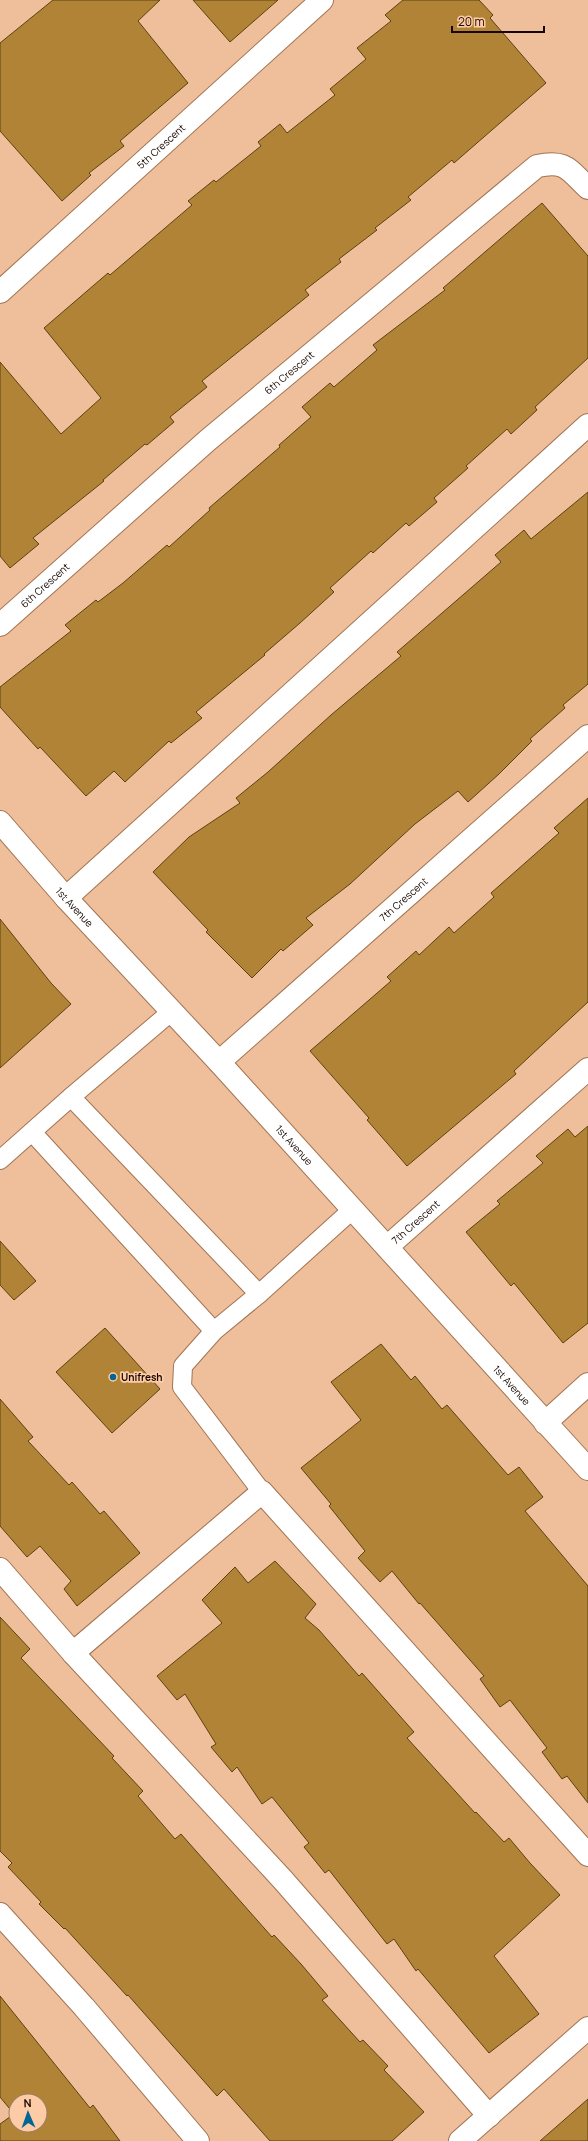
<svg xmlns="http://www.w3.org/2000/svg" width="588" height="2141" viewBox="0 0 588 2141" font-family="Manrope,sans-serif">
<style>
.building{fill:#b08336;stroke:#5d420f;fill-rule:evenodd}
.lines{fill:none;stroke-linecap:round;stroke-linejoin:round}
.service-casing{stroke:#a17452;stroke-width:20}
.minor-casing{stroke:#a17452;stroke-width:24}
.service{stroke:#fff;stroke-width:18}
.minor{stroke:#fff;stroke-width:22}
.poi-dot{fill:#006694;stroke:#fdcba6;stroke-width:1.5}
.labels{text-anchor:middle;stroke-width:3.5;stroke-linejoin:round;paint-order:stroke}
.street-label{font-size:10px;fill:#170700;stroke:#fdcba6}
.poi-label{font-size:10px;font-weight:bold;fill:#170700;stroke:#fdcba6;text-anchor:start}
</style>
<rect width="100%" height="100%" fill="#efbe9a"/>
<g class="building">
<polygon points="53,0 160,0 138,21 188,83 120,141 124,146 89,173 91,175 62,201 0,131 0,43"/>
<polygon points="193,0 278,0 230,42"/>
<polygon points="403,0 479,0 493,15 490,18 546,83 454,163 452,160 408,197 411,200 375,228 377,230 339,259 341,262 305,290 309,295 202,381 207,387 170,417 174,422 147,445 145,444 103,480 104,481 33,538 39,544 10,568 0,556 0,362 61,434 101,398 44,328 108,273 110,275 192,205 188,201 214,180 216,182 261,146 258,142 280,124 287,133 335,95 330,89 366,59 357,48 391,21 385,15"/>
<polygon points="542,203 588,256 588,358 535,407 537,410 511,434 507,429 466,466 468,468 434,498 437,502 409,526 406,523 373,553 371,551 330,588 334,592 300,623 264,654 265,655 196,712 202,718 171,743 169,741 125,782 114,771 86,796 40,747 38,749 0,707 0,687 71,631 65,625 96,600 98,602 123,583 167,545 169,547 210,510 209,508 280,447 279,445 311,417 302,407 330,383 334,387 377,350 373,345 445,290 443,288"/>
<polygon points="588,492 588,684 563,705 565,708 530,739 532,741 499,774 468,802 458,791 415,824 350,884 306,918 313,925 283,951 281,949 252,978 206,932 208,930 153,872 189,837 240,803 236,798 268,772 331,715 401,656 397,652 501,562 495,555 524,530 531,539"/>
<polygon points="588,798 588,1002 514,1071 516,1074 407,1166 367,1120 369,1118 310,1051 391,981 387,977 416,951 419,955 449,927 454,933 494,897 491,893 559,833 554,828"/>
<polygon points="0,919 51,983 71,1004 0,1068"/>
<polygon points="588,1126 588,1323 563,1343 514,1283 511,1286 466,1232 500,1204 497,1201 543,1163 536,1156 568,1129 575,1137"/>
<polygon points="0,1241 36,1281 14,1300 0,1285"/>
<polygon points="105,1328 160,1389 112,1433 56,1372"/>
<polygon points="381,1344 411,1380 415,1376 442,1409 447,1405 508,1475 519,1467 543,1497 525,1511 588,1586 588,1803 567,1776 562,1779 542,1752 547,1748 510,1700 500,1707 480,1679 484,1676 420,1603 419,1604 392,1571 380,1582 358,1558 365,1551 329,1506 331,1504 301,1468 361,1420 331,1382"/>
<polygon points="0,1399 33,1437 28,1441 69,1485 72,1482 100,1514 104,1511 140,1553 77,1606 64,1589 71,1581 40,1546 27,1557 0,1526"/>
<polygon points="275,1561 316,1604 305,1618 319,1630 359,1676 362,1673 414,1732 407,1738 475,1813 476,1812 504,1842 509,1838 530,1863 560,1895 494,1956 539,2014 489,2053 418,1969 416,1971 394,1939 387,1944 329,1870 325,1873 304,1847 309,1843 272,1797 262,1804 237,1767 232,1772 211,1747 216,1744 185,1694 177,1700 157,1676 222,1623 202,1600 235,1567 248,1583"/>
<polygon points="0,1617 30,1649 21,1658 114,1756 112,1758 143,1791 138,1796 175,1839 181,1834 272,1937 274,1935 301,1964 328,1996 322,2000 360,2042 363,2040 388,2066 384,2070 424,2112 392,2141 270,2141 224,2089 217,2096 128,1995 127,1996 65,1928 64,1929 39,1904 41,1902 8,1867 12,1863 0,1851"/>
<path d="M 0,1996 L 90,2108 L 93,2105 L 120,2141 L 0,2141 L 0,2124 L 14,2114 L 0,2097 ZM 16,2101 L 40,2101 L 40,2125 L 16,2125 Z"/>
<polygon points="588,2099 588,2141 540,2141"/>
</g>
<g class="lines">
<g class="service-casing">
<g id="service">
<polyline points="71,1097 259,1294"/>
<polyline points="32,1132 214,1331"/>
<polyline points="0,1160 71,1097 171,1012"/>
<polyline points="262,1492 182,1387 183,1366 214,1331 259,1294 352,1210"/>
</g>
</g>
<g class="minor-casing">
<g id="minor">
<path id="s1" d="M 0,292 L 322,0"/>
<path id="s2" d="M 0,625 L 208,440 L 537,166 C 566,160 568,169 588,188"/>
<path id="s3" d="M 0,822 L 66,898 L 219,1062 L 588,1469"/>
<polyline points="66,898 588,425"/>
<path id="s4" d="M 219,1062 L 588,736"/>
<path id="s5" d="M 387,1247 L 588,1069"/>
<polyline points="545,1423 588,1384"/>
<polyline points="0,1569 73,1653 283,1880 489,2116"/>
<polyline points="73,1653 262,1492 588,1855"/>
<polyline points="0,1914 84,2007 198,2141"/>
<polyline points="460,2141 588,2028"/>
</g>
</g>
<use href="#service" class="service"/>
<use href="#minor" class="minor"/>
</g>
<circle class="poi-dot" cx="113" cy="1377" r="4"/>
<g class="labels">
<g class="street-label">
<text dy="4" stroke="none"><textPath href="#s1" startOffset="217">5th Crescent</textPath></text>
<text dy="4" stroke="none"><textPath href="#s2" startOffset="384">6th Crescent</textPath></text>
<text dy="4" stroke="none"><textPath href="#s2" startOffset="60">6th Crescent</textPath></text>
<text dy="4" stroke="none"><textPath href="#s4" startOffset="246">7th Crescent</textPath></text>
<text dy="4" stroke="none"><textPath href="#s3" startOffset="113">1st Avenue</textPath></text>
<text dy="4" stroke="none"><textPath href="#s3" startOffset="437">1st Avenue</textPath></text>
<text dy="4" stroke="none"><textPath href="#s5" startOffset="38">7th Crescent</textPath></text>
<text dy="4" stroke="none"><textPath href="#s3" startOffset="761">1st Avenue</textPath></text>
</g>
<g class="poi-label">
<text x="121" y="1381">Unifresh</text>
</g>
</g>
<g transform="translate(28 2113) rotate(358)"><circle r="19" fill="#fdcba6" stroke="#a17d64"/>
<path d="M0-3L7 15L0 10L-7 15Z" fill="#006694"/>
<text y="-6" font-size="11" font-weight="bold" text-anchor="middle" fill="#170700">N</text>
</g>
<path d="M452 26v6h92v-6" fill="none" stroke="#170700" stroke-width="2"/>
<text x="458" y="26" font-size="12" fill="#170700" stroke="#fdcba6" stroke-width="3" paint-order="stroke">20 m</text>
</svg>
